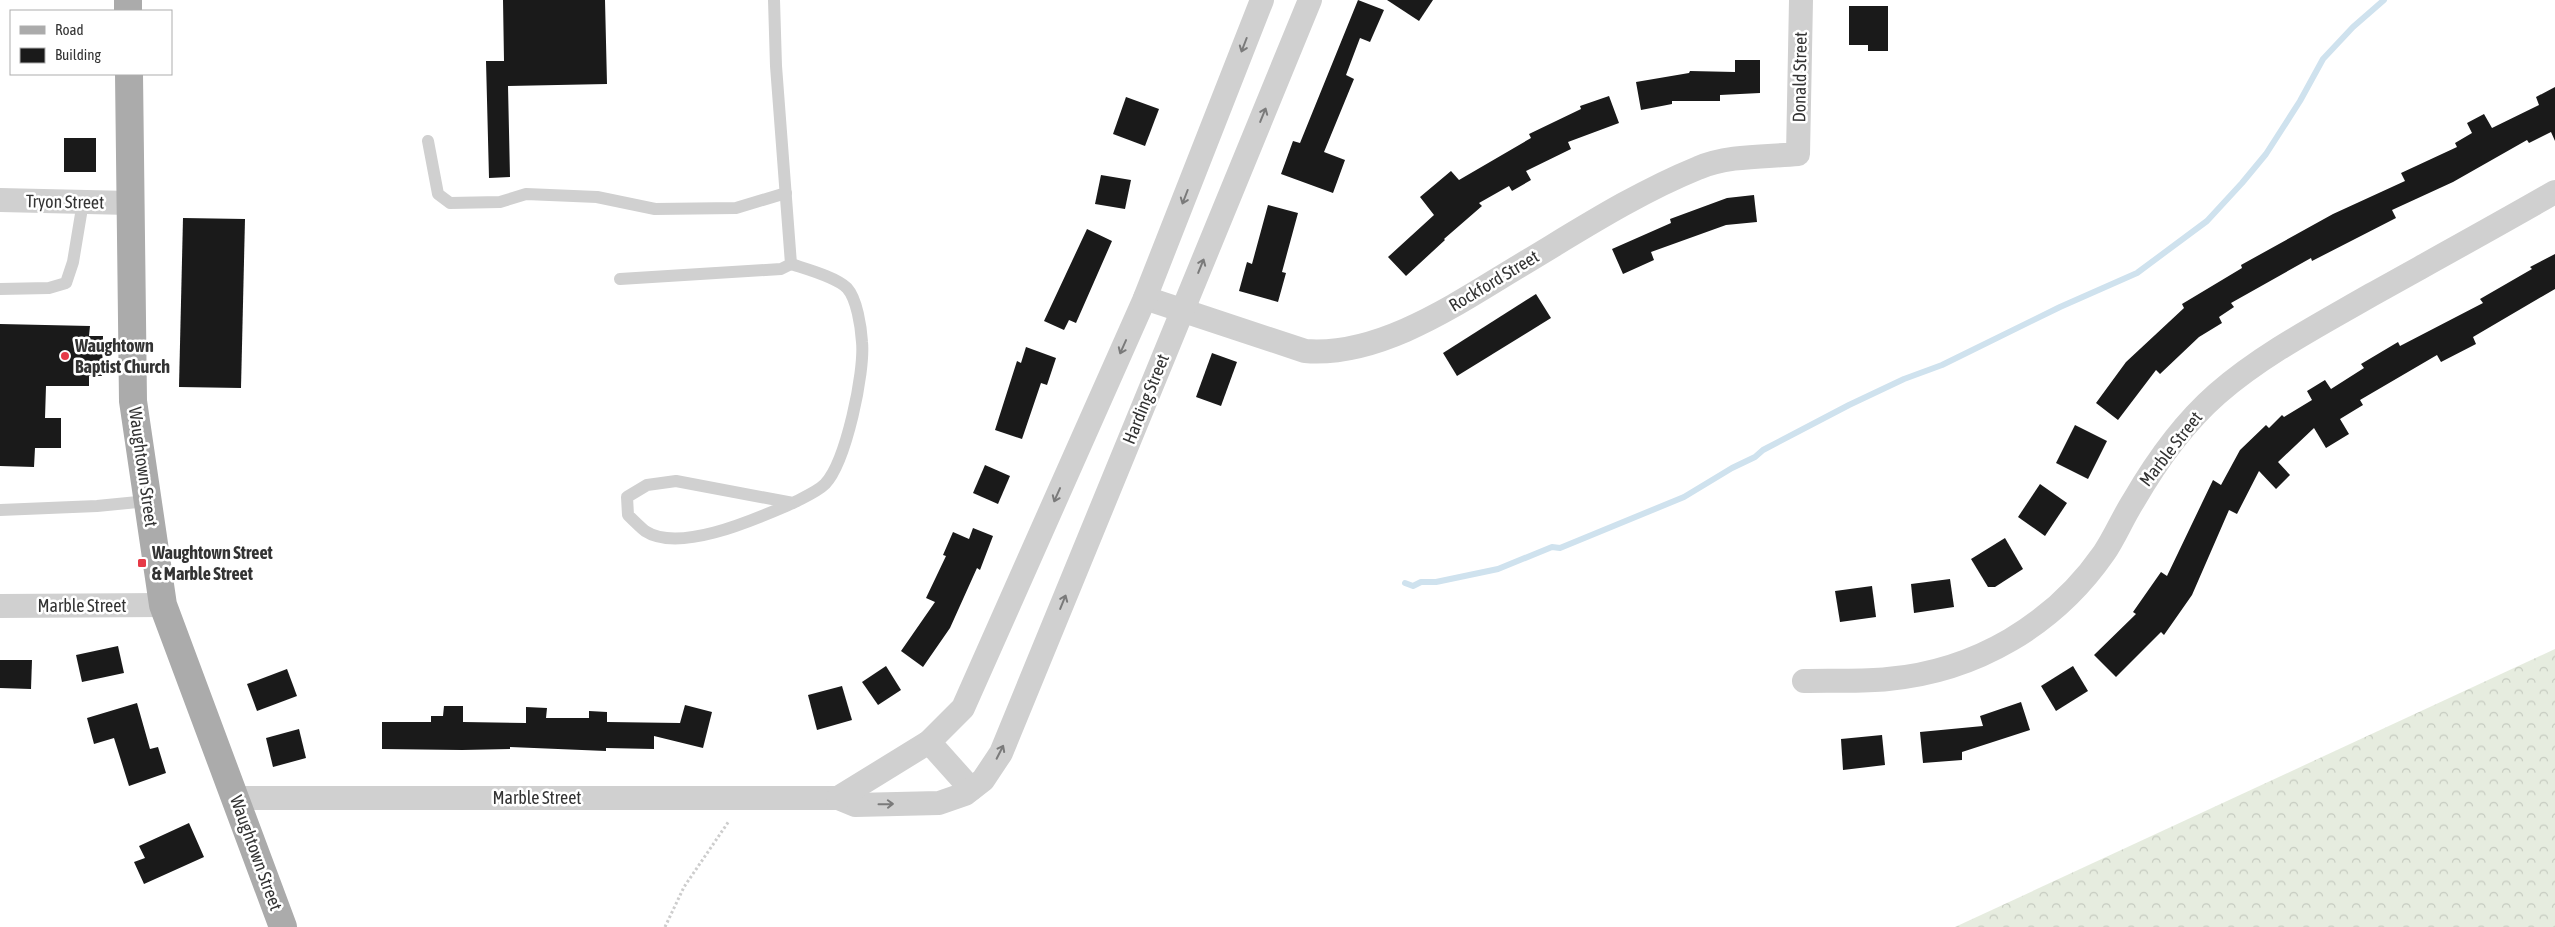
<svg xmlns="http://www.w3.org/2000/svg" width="2555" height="927" viewBox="0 0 2555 927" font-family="'Asap Condensed',sans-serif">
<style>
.forest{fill:url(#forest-crowns)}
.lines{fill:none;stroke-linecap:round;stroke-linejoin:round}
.stream{stroke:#cfe2ee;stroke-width:6}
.building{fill:#1a1a1a}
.path{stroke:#cdcdcd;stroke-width:3;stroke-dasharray:2.5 2.5;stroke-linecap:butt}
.service{stroke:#d0d0d0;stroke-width:12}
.minor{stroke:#d0d0d0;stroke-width:24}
.primary{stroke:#ababab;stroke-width:28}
.oneway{stroke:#7a7a7a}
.poi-dot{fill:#e63946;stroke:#fff;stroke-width:2}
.labels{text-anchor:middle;stroke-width:5;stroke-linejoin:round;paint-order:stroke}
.street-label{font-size:18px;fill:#333;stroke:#fff}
.poi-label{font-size:18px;font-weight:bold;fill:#333;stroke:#fff;text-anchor:start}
</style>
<defs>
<pattern id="forest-crowns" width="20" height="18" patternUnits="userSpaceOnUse" patternTransform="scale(1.25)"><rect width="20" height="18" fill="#e6ecdf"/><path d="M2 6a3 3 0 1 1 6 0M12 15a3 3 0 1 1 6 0" fill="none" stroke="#c6cbc0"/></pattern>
</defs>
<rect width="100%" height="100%" fill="#fff"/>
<polygon class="forest" points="2555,649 2555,927 1955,927"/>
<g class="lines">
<polyline class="stream" points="1405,583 1413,586 1421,582 1436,582 1498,569 1552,547 1560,548 1684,497 1732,468 1755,457 1763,450 1849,405 1904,379 1942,365 2060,307 2137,273 2207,221 2242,183 2266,154 2300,101 2323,59 2353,27 2384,0"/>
</g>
<g class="building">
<polygon points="503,0 605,0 607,84 508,86 510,177 489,178 486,61 504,61"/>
<polygon points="1358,0 1384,10 1370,42 1360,38 1346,75 1354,79 1324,152 1345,160 1333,193 1281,174 1293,141 1300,143"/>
<polygon points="1387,0 1433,0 1419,21"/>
<polygon points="1849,6 1888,6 1888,51 1868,51 1868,45 1849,45"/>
<polygon points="1735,60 1760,60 1760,93 1720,95 1720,101 1672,101 1672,104 1641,110 1636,82 1689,73 1690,71 1735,72"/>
<polygon points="2555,87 2555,141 2551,132 2529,143 2527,140 2453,182 2392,210 2396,218 2312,261 2311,258 2231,303 2234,307 2219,317 2222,323 2199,337 2160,374 2156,370 2118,420 2096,403 2126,362 2184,308 2182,304 2242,268 2241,265 2333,214 2405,181 2401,173 2457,147 2455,143 2472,133 2467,123 2484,114 2492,128 2539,105 2536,97"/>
<polygon points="1609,96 1619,123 1568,142 1571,149 1526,171 1531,180 1512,191 1509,186 1479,203 1482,206 1444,239 1445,240 1406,276 1388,257 1434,215 1420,197 1451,171 1459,180 1531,138 1529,134 1581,109 1580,106"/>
<polygon points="1126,97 1159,109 1145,146 1113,134"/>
<rect x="64" y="138" width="32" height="34"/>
<polygon points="1101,175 1131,180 1125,209 1095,204"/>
<polygon points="1754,195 1757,222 1726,225 1651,252 1654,260 1623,274 1612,249 1671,223 1670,219 1727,198"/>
<polygon points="1268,205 1298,213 1282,272 1286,273 1278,302 1239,291 1247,262 1252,264"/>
<polygon points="183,218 245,219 241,388 179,387"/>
<polygon points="1087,229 1112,241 1076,323 1069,320 1064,330 1044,321"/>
<polygon points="2555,254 2555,289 2473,337 2476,344 2441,362 2437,355 2360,400 2363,405 2340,419 2349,434 2326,448 2314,428 2278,462 2290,475 2276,489 2259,471 2237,514 2229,510 2192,595 2164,635 2161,632 2116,677 2094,655 2136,614 2133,612 2161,572 2167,576 2213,480 2221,485 2240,450 2266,425 2269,428 2282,415 2284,417 2312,400 2307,391 2325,380 2331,389 2364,368 2361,364 2398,342 2400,346 2483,303 2480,299 2532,269 2530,267"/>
<polygon points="1536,294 1551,318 1457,376 1443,353"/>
<polygon points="0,324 90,326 89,336 103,336 102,376 89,376 89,386 46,386 45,418 61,418 61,448 35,448 34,467 0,466"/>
<polygon points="1026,347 1056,358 1047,385 1041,383 1022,439 995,430 1017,361 1021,363"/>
<polygon points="1212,353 1237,362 1221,406 1196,397"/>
<polygon points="2075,425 2107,441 2088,479 2056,463"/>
<polygon points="985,465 1010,476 998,504 973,493"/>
<polygon points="2040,484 2067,503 2045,536 2018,517"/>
<polygon points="973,528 993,536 980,570 977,568 950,628 923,667 901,651 935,602 926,598 946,556 943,555 953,532 969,539"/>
<polygon points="2005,538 2023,569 1995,587 1988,587 1971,559"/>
<polygon points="1950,579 1954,607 1914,613 1911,584"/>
<polygon points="1872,586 1876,617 1840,622 1835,591"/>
<polygon points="118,646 124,673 82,682 76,655"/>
<polygon points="0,660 32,660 31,689 0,688"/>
<polygon points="886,666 901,690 878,705 862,682"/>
<polygon points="2073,666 2088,691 2056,711 2041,686"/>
<polygon points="287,669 297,696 257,711 247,684"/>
<polygon points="842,686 852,720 817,730 808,695"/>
<polygon points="2021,702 2030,730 1962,752 1962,760 1923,763 1920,732 1983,726 1980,716"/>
<polygon points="137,703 150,749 158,747 166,773 129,786 114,738 94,744 87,718"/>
<polygon points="685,705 712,712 703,748 654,736 654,749 606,748 606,751 510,747 510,749 462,750 382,749 382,722 431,722 431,716 443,716 444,706 463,706 463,722 526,723 526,707 547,708 546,718 589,718 589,711 607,712 607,722 680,723"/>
<polygon points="299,729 306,758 273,767 266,738"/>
<polygon points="1882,735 1885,765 1843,770 1841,739"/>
<polygon points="189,823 204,857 144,884 134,862 145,858 139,846"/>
</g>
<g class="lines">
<polyline class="path" points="665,927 684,887 729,821"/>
<g class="service">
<polyline points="428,141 438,194 450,203 500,202 526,194 597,197 655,209 736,208 786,193"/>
<path d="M 791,264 C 806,269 836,277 847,288 C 857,299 861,327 862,342 C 865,372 846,462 825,484 C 817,492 802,498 793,503 L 676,481 L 647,485 L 627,497 L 628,515 C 633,520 639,526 645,531 C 680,554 758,518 793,503"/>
<polyline points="620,279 781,269 791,264 776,66 774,0"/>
<polyline points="0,289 49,288 66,283 73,262 83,202"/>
<polyline points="0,510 97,506 148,501"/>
</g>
<g class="minor">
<polyline points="0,200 130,203"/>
<path d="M 1145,298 L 1305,351 C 1379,357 1455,305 1516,268 C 1575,233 1634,194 1698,168 C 1728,155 1766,157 1798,154 L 1801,0"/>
<polyline points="0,606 163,605"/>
<path d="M 1804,681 C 1832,680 1861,682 1888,679 C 1976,671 2054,625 2104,553 C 2115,537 2123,517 2134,500 C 2156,462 2184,423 2217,394 C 2263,354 2319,325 2371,295 C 2432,261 2494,227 2555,192"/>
<polyline points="929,742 971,789"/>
<polyline points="236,798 838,798 855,805 939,803 965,794 983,780 1001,753 1310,0"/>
<polyline points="838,798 929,742 963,708 1145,298 1262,0"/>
</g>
<g class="primary">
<polyline points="128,0 128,11"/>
<polyline points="129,74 133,401 163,605 283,927"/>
</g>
</g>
<defs><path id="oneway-shaft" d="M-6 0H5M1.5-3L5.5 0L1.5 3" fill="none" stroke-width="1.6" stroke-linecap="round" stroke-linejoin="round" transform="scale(1.25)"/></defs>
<g class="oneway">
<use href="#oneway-shaft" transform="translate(1244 45) rotate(111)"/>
<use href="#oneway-shaft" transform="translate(1263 115) rotate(-68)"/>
<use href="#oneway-shaft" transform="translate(1185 197) rotate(111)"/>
<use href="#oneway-shaft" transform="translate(1201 266) rotate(-68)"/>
<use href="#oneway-shaft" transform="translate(1123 347) rotate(114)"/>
<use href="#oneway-shaft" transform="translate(1057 495) rotate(114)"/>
<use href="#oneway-shaft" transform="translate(1063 602) rotate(-68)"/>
<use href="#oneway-shaft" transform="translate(1000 752) rotate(-63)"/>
<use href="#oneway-shaft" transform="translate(886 804) rotate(-1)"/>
</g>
<g class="poi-dot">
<circle cx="65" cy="356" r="5"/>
<rect x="137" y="558" width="10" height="10" rx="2.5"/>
</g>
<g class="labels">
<g class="street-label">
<text transform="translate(1800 77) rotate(-89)" y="6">Donald Street</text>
<text transform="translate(65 202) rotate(1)" y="6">Tryon Street</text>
<text transform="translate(1494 281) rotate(-31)" y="6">Rockford Street</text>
<text transform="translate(1146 399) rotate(-68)" y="6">Harding Street</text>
<text transform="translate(2171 449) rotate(-52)" y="6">Marble Street</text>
<text transform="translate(143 467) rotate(82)" y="6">Waughtown Street</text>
<text x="82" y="612">Marble Street</text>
<text x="537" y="804">Marble Street</text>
<text transform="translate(256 853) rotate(70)" y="6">Waughtown Street</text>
</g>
<g class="poi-label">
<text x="75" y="352">Waughtown<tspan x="75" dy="21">Baptist Church</tspan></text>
<text x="152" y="559">Waughtown Street<tspan x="152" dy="21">&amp; Marble Street</tspan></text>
</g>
</g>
<rect x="10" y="10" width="162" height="65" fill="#ffffff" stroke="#adadad"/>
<rect x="20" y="26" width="25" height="8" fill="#ababab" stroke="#adadad"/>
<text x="55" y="35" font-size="15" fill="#333333">Road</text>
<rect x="20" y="48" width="25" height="15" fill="#1a1a1a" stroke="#adadad"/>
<text x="55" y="60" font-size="15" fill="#333333">Building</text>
</svg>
